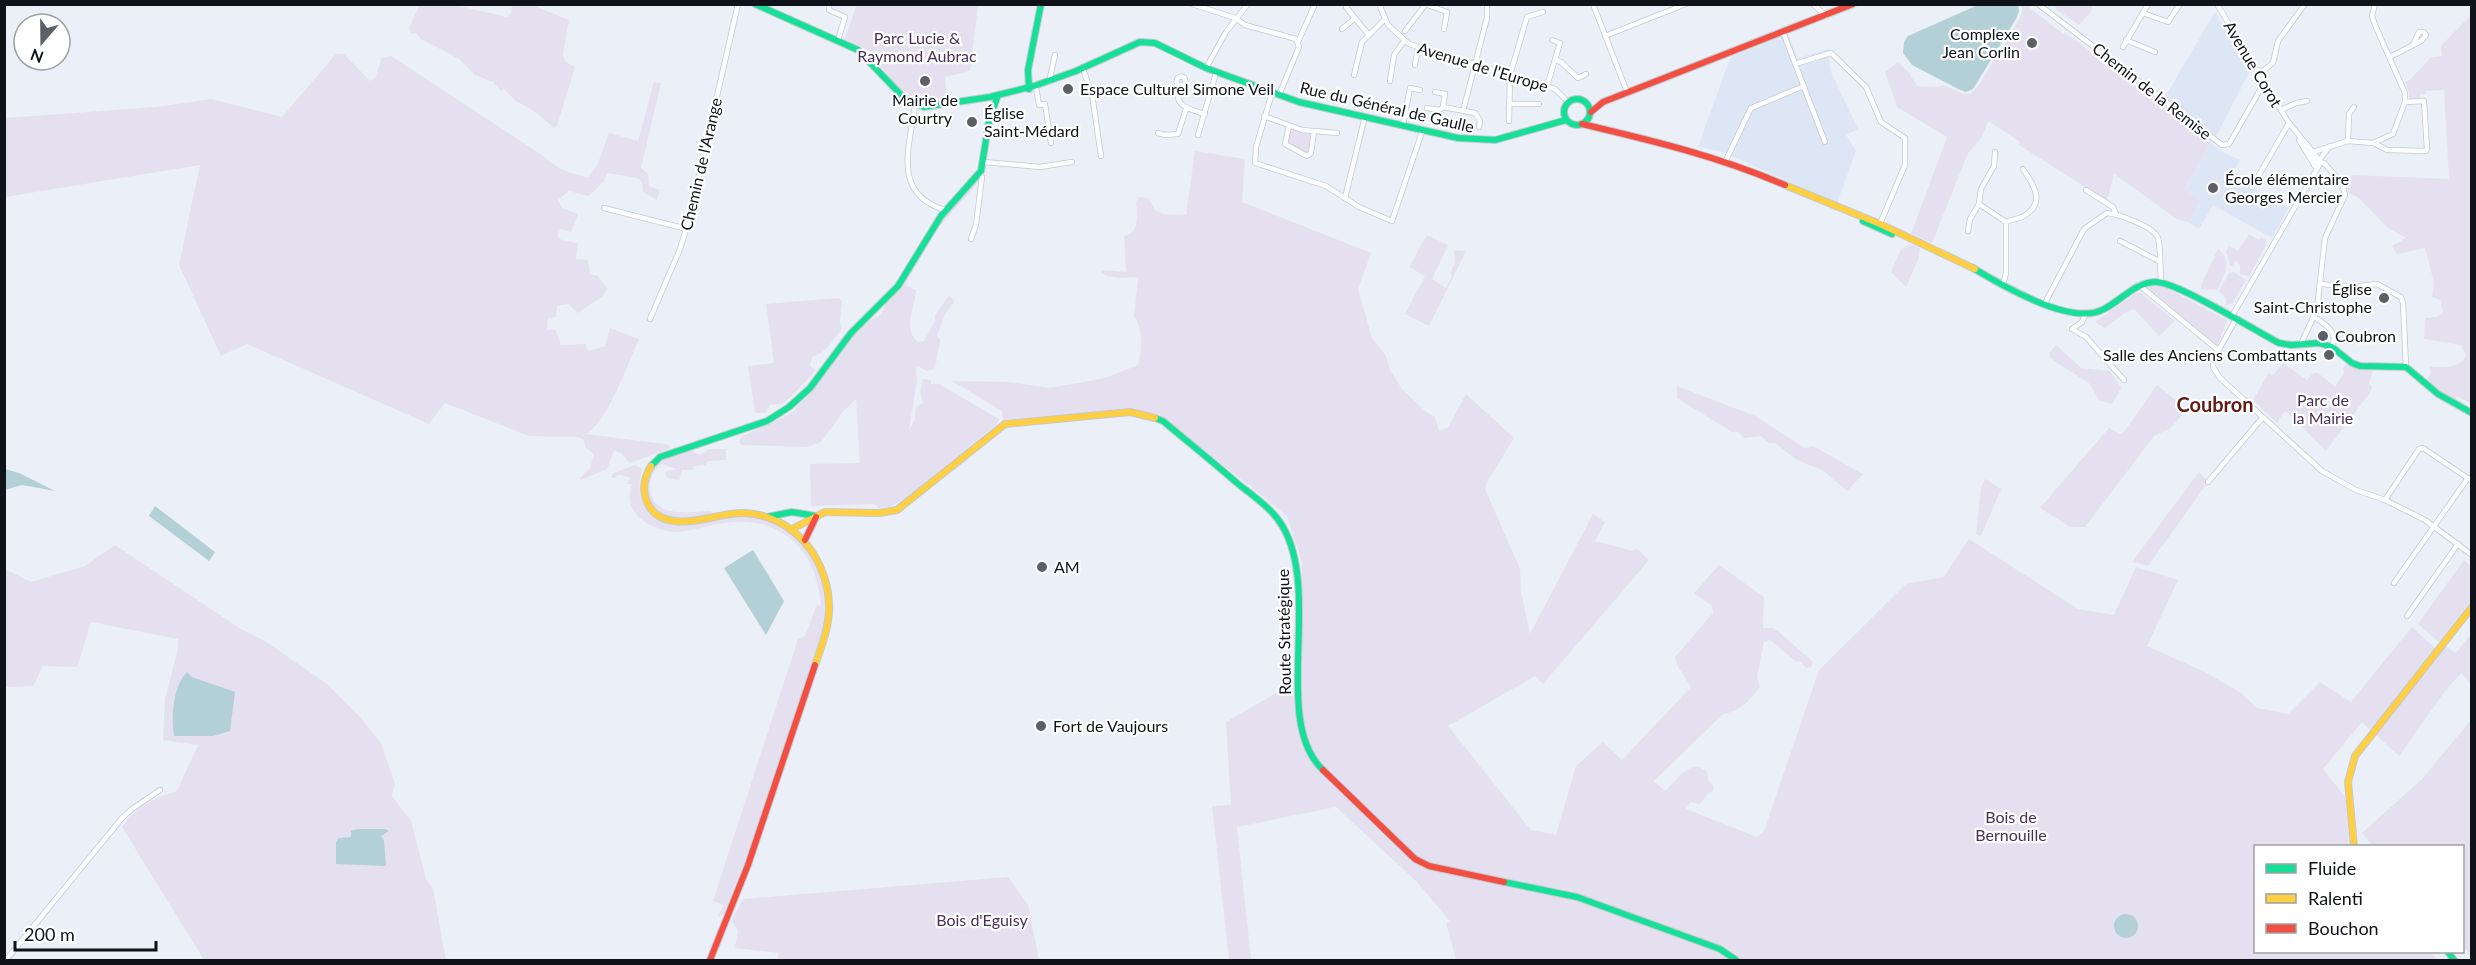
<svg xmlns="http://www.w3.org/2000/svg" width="2476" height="965" viewBox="0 0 2476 965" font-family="Lato,sans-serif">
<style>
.built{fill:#dde6f5}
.green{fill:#e5e0ef}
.water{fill:#b4d0d7}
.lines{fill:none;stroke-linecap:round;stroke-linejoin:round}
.street-casing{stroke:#c5c9d0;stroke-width:6}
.fast-casing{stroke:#c5c9d0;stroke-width:8}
.slow-casing{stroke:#c5c9d0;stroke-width:8}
.jam-casing{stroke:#c5c9d0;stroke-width:8}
.street{stroke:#fcfdfe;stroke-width:4.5}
.fast{stroke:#16e098;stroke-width:6}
.slow{stroke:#ffcf43;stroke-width:6}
.jam{stroke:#f24e42;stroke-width:6}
.poi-dot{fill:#5c5f66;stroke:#fff;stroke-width:2}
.labels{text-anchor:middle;stroke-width:4.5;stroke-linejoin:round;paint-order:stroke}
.poi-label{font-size:16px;fill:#0f1218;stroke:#fff;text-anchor:start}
.park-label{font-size:16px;fill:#483057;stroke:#fff}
.street-label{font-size:16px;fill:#0f1218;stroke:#fff}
.quarter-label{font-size:20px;font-weight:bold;fill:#611d15;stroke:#fff}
</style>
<rect width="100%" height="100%" fill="#ebeff7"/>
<g class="built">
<polygon points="2215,12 2251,69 2216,136 2165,97"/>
<polygon points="1788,34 1798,58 1829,49 1830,70 1858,129 1846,135 1856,151 1837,203 1739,159 1719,151 1698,147 1730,58"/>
<polygon points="2211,143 2224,153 2240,160 2234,171 2250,180 2248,185 2288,208 2272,238 2213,205 2199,229 2188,222 2201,201 2184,191"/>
</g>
<g class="green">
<polygon points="420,4 455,5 507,17 511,13 512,5 532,5 569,20 563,55 566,62 575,67 557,126 554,128 534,111 516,101 504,89 501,91 493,82 475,75 459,59 421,39 416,33 411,34 409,28"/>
<path d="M 857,4 L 978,5 L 970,71 L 945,77 L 947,102 C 934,103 924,101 913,100 L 894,83 L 869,51 L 845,39 Z"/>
<polygon points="2022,5 2029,5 2030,8 2059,31 2073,38 2211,143 2184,190 2201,201 2188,222 2177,219 2114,174 2107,201 2019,145 2020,142 1988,121 1982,137 1968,153 1932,243 1911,234 1947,137 1897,107 1885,72 1898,62 1909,73 1917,86 1938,87 1943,85 1962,93 1970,94 1979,85 2017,23 2022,14"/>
<polygon points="2055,5 2055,4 2092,5 2091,11 2079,25 2056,9"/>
<path d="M 2471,15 L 2471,404 L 2457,396 L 2454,402 L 2426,381 L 2431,373 L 2430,367 C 2445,367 2458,369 2466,356 L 2461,345 L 2424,339 L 2425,318 L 2437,317 L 2443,311 L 2440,300 L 2432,297 L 2434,282 L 2425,248 L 2397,254 L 2392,246 L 2406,238 L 2388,228 L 2359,198 L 2349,193 L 2345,183 L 2351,175 L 2449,179 L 2444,90 L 2426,91 L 2426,94 L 2420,94 L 2420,98 L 2409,99 L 2409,92 L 2405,82 L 2411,79 L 2431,57 L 2442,56 L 2441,46 Z"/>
<path d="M 336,54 L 344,54 L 370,81 L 375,78 L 382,58 L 391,56 L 542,155 C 556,168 569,174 588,177 L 597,166 L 609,133 L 638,141 L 654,82 L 661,83 L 641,168 L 648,174 L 649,186 L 660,190 L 657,200 L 643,192 L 642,182 L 638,178 L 607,173 L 604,181 L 589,196 L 569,191 L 558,200 L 562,208 L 578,214 L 571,232 L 560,229 L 557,237 L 562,240 L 578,243 L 576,259 L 588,260 L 590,274 L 598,276 L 607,288 L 604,295 L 578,313 L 568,304 L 557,306 L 556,317 L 548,318 L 547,330 L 556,330 L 561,345 L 585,344 L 588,351 L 605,346 L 610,328 L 639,339 C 628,363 607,423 586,434 L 665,444 L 669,445 L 670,448 L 630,463 L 621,453 L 614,451 L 607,469 L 581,480 L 580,478 L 590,468 L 594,454 L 585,447 L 584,440 L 578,437 L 529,436 L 445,403 L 429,424 L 247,344 L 221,356 L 179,265 L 200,165 L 5,197 L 5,118 L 156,107 L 211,99 L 282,117 Z"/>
<polygon points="1291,129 1311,135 1308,153 1288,144 1286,140"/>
<path d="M 1195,151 L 1245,159 L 1242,202 L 1371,253 L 1358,289 L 1372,338 L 1386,356 L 1390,370 L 1402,389 L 1425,411 L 1435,417 L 1439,431 L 1448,427 L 1466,394 L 1514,438 L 1487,482 L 1485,489 L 1520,569 L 1521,591 L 1530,634 L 1593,514 L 1605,522 L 1595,541 L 1633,551 L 1636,548 L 1649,560 L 1543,684 L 1535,676 L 1448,726 L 1531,830 L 1556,835 L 1576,766 L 1603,742 L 1622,760 L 1691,687 L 1677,665 L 1675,657 L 1713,613 L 1712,606 L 1694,593 L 1719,565 L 1764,597 L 1763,628 L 1773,628 L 1779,632 L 1813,662 L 1811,667 L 1806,668 L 1800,661 L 1797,662 C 1787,656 1780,646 1769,640 L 1764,642 L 1757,676 L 1760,687 C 1748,701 1742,711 1723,714 L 1654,781 L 1665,791 C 1678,780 1690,757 1707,772 L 1708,780 L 1714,786 L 1713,791 L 1708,793 L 1700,804 L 1690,802 L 1686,809 L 1757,837 L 1764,831 L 1819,670 L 1906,584 L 1944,577 L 1969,539 L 2078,609 L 2114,615 L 2136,567 L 2178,580 L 2147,646 L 2205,672 L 2241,693 L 2257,708 L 2288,714 L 2320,682 L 2351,702 L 2412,627 L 2439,652 L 2445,646 L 2456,653 L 2471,634 L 2471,684 L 2461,673 L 2445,691 L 2399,756 L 2362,722 L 2323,769 L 2345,797 L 2350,846 L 2256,846 L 2256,952 L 2429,952 L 2439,960 L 1456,960 L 1446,923 L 1450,921 L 1417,882 L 1336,807 L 1237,827 L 1251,960 L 1229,960 L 1212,806 L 1231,805 L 1226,722 L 1299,680 L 1302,562 L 1287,516 L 1159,414 L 1123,409 L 1003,420 L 1002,411 L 952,381 L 1009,382 L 1050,388 L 1105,378 L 1138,365 C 1142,351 1143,327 1134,317 L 1138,280 L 1135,277 L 1121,278 L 1106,276 L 1101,272 L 1105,270 L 1126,272 L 1124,236 C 1140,233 1137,215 1136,202 L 1139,197 L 1148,198 L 1155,210 L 1163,214 L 1186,215 Z"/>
<path d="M 977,178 L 980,180 L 934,233 L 905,285 L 916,290 C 915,308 902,329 918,342 L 924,341 L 935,321 L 935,315 L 949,296 L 953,299 L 954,303 C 943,313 942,323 937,336 L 940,340 L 935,369 L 926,371 L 920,367 L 916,368 L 917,380 L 909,430 L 915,420 L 916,407 L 923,403 L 920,392 L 923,379 L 931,380 L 931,384 L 939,384 L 999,419 L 998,423 L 907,497 L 890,507 L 879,508 L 874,504 L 811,506 L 810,464 L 860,463 L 856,399 L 842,413 L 821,442 L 807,447 L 742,445 L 739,442 L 742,436 L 790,414 L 812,391 L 822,379 L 825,369 L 849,340 L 870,320 L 879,316 L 884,309 L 885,304 L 898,289 L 937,224 Z"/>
<polygon points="2249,234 2259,240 2261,237 2266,240 2266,245 2249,276 2240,274 2240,265 2236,260 2232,266 2230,265 2226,251 2229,246 2238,251"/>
<polygon points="1427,235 1448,245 1432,279 1446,288 1452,276 1450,273 1455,263 1454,250 1466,251 1429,326 1405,314 1425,276 1409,267"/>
<polygon points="1910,244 1920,248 1919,257 1906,287 1891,272 1901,249"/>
<path d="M 2218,249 C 2233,261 2224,276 2217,290 L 2201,289 L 2201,285 Z"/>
<polygon points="2234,272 2246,280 2233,303 2226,305 2226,299 2219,291 2229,273"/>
<polygon points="2160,285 2227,320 2217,347 2146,287"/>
<polygon points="2136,293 2141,293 2175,321 2159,336 2134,309 2126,312 2105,328 2095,322"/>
<path d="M 839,298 L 842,301 L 840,322 L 842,328 C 833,341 827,352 812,357 L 810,366 L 816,370 L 790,398 L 781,404 L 770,405 L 765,413 L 755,413 L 748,366 L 774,363 L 766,304 Z"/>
<polygon points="2056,345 2081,368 2110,371 2121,388 2112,404 2099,400 2090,384 2050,358 2050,352"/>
<polygon points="2283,363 2307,380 2313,373 2318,373 2335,387 2344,373 2343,368 2347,363 2353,367 2373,371 2369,384 2372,386 2371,391 2326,451 2288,413 2284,412 2277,423 2253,400 2267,376 2269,373 2273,375"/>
<polygon points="2157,385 2179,403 2186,411 2169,429 2154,436 2085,527 2070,527 2040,508 2109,428 2121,434 2124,432"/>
<polygon points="1677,386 1755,416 1805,448 1813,446 1863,474 1847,491 1822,470 1797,460 1775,443 1769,443 1761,436 1744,438 1738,432 1732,432 1677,398"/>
<path d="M 709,449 L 726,449 L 726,460 L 709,461 L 705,465 L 694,466 L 692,470 L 682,470 L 679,480 L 667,478 L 665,472 L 676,469 L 661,464 C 654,471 649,479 650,489 C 653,519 690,512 710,511 L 713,513 C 698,516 682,521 667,516 C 641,508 640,475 660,460 C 666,456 682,453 690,450 L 700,455 Z"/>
<path d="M 635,465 L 642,468 C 639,484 637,498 648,511 C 672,540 714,514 744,516 C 769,517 795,531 810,551 C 820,565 827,584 828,602 C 828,632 814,662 804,690 C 780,765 754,839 724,913 L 718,917 L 723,905 L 713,901 L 798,639 L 805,636 L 817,605 L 821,606 C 818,556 787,518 733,522 C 715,523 697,530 678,532 C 660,533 630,519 630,498 C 629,494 631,489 632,484 L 627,484 L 630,477 L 618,475 L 615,478 L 611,477 L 614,473 Z"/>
<polygon points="2199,472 2208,482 2148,566 2132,562"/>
<polygon points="1985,479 2001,489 1981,536 1976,535 1981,488"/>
<path d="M 115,545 L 241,629 L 265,641 L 327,684 L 361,718 L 381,743 L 395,784 L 392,796 L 411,821 L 426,879 L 433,889 L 446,960 L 204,960 L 122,827 C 135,807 154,798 177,791 L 198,745 L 163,740 L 165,699 L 178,649 L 178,639 L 91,622 L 77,667 L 43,666 L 33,686 L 5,687 L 5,569 L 31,582 L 85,566 Z"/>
<polygon points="2464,560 2471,566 2471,601 2439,642 2418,624"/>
<polygon points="2471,720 2472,960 2471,960 2467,950 2463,947 2462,846 2373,846 2362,833 2422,779"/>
<polygon points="1008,877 1028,905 1039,960 777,960 779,953 735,948 738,930 731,921 743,899"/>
</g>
<g class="water">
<polygon points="2018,4 2019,11 2016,19 1973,89 1966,92 1960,90 1912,65 1903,53 1904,42 1908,36 1978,5"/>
<polygon points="5,469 19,473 55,491 22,485 5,490"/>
<polygon points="155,506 215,552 209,561 149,516"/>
<polygon points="753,550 784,601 766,635 724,568"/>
<path d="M 187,672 L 192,677 L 235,692 L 230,731 L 213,736 L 174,736 C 171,716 173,686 187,672 Z"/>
<polygon points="358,829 385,829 389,831 381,836 384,840 386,866 336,864 336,842 339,838 351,837 351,831"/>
<circle cx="2126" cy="926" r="12"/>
</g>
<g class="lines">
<g class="street-casing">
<g id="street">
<polyline points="829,4 829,10 845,17 838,40"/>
<polyline points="1192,4 1235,18 1245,25 1296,39 1299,47 1279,95"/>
<polyline points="1379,4 1388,25 1409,44 1555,89 1568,102"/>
<polyline points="1425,4 1447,12 1444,29"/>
<polyline points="1593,4 1627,92"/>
<polyline points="1813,4 1826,16"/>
<polyline points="2038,4 2222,145 2229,144 2264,83"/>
<polyline points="2217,4 2290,125"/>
<polyline points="1346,7 1368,34"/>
<polyline points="2143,13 2168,22 2180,4"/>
<polyline points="1342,29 1354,19"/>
<polyline points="1405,31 1425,5"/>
<polyline points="1783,32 1825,142"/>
<polyline points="1605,36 1686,4"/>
<polyline points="2126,40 2155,52"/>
<polyline points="1298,42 1315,4"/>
<polyline points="2123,47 2148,4"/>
<polyline points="2390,57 2421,41 2426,35 2424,32 2419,32 2413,45"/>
<polyline points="1555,60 1561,62 1578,78 1586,74"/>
<polyline points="1795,64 1831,53 1866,87 1881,122 1905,138 1905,165 1879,226"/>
<polyline points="1415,65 1418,48"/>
<polyline points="1206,68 1226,32 1248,4"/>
<polyline points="1083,69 1092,94 1101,156"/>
<polyline points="2259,74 2273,63 2278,41 2305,4"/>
<polyline points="1354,75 1362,42 1384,20"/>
<circle cx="1181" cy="81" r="4.5"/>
<polyline points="1390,81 1394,55 1404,41"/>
<polyline points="1049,82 1055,55"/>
<path d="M 1180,85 C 1172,106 1188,109 1205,114"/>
<polyline points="1547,86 1560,43 1552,40"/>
<polyline points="1036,87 1039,105 1045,104 1051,143"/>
<polyline points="1435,92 1445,94 1443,107"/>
<polyline points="1272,93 1256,147 1255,163 1326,186 1359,207 1392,221 1423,129"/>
<path d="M 915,104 C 910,147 891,194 945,210"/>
<polyline points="1509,104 1539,104"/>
<polyline points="1427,108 1439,110 1443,107 1475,113 1480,121 1479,127"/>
<polyline points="2281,110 2296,103 2307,101"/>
<polyline points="1463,111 1487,18 1487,4"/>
<polyline points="1264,116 1302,130 1337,133"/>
<polyline points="1509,121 1510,75 1527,17 1543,12"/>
<polyline points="1403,125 1410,88 1420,90"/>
<polyline points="1289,126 1285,144 1307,156 1311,153 1314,132"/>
<polyline points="1158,133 1165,135 1178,134 1186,109"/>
<polyline points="1198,135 1216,73"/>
<polyline points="2299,140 2315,166"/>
<polyline points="2348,141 2349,114 2354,107"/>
<polyline points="2374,143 2387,150 2426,151 2427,149 2424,101 2405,102"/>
<polyline points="2313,152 2348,141 2373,143 2393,134 2405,102 2405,93 2375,25 2372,16 2375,4"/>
<polyline points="2310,153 2316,161 2320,159 2330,146"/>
<polyline points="1726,160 1751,108 1804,86"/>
<polyline points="984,162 1040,167 1072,162"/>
<polyline points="2252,187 2289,123"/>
<polyline points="2086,190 2113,207 2116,214"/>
<polyline points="1345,198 1365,116"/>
<polyline points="1979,204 2006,222"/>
<polyline points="604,208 687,229"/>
<path d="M 2006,222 C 2012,219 2019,219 2024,216 C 2046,203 2034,185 2023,169"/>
<polyline points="1968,231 1970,219 1979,204 1981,189 1994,166 1995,152"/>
<polyline points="971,239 976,225 982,177 980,172"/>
<polyline points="2120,241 2159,261"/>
<polyline points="2003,284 2006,273 2006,222"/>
<polyline points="2321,284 2351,287 2377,284 2401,297 2403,303 2406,367"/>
<polyline points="2139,285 2218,350"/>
<path d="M 2045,303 L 2084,229 L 2107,213 C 2118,214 2155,227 2158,238 C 2161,248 2160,270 2161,282"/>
<polyline points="2085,315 2082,322 2072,329 2086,337 2124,380"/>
<polyline points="2232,316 2321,162 2289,123"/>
<path d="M 2314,317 C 2325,324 2339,332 2332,347"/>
<polyline points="650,319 680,249 689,219 738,4"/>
<polyline points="2236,319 2213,360 2213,367 2220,378 2322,471 2356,490 2385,500 2425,520 2472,555"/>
<polyline points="2301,344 2317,309 2325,238 2345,195 2342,183 2324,163 2317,162 2314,165"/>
<polyline points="2208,482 2263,417"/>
<polyline points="2385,500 2419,449 2423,448 2472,481"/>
<polyline points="2394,583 2468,478"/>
<polyline points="2407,616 2458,544"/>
<polyline points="6,960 122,818 132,809 160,790"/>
</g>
</g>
<g class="fast-casing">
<g id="fast">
<polyline points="755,4 858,50 904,98 924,107 990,97 1034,86 1076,71 1140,42 1155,43 1206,68 1299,102 1458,138 1495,140 1566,120"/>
<polyline points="1029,89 1028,70 1041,4"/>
<circle cx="1577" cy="112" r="13"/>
<polyline points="1863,221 1892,234"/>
<path d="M 1973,268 C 2001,285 2073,327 2104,309 C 2122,300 2135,282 2156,282 C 2177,282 2256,331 2279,343 L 2291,345 L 2319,343 L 2332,347 L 2352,363 L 2360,366 L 2406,367 L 2438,394 L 2472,413"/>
<path d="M 1155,418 L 1163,421 C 1188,442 1213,462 1237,483 C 1253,496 1273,509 1283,527 C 1322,595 1271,721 1323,770"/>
<polyline points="651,466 660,457 767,421 789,407 810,388 851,333 898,286 941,216 981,171 989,121 997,98"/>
<polyline points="767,517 792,512 816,516"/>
<polyline points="1504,882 1577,897 1720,949 1736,960"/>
<polyline points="2448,952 2454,960"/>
</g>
</g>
<g class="slow-casing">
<g id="slow">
<polyline points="1785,185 1880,224 1975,269"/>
<path d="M 651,466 C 637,489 645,517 674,521 C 697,524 720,513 743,513 C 795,514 831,562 829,612 C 828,630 821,648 815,665"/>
<polyline points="792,529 825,512 879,513 897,510 1005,424 1130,412 1155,418"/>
<polyline points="2354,846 2348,782 2355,756 2472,607"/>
</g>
</g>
<g class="jam-casing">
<g id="jam">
<polyline points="1591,112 1603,102 1853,4"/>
<path d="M 1582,124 C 1654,141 1717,156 1785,185"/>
<polyline points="805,540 816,517"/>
<polyline points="1323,770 1415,859 1429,866 1504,882"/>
<polyline points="710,960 748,865 815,665"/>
</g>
</g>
<use href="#street" class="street"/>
<use href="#fast" class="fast"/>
<use href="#slow" class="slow"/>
<use href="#jam" class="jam"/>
</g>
<g class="poi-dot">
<circle cx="2032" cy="43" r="6"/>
<circle cx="925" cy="81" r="6"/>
<circle cx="1068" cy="89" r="6"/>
<circle cx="972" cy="122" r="6"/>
<circle cx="2213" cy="188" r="6"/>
<circle cx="2384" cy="298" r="6"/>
<circle cx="2323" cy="336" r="6"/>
<circle cx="2329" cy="355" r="6"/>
<circle cx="1042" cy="567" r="6"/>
<circle cx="1041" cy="726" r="6"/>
</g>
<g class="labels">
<g class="poi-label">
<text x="2020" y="40" text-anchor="end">Complexe<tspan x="2020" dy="18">Jean Corlin</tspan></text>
<text x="1080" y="95">Espace Culturel Simone Veil</text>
<text x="925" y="106" text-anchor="middle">Mairie de<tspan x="925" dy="18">Courtry</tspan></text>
<text x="984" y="119">Église<tspan x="984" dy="18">Saint-Médard</tspan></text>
<text x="2225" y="185">École élémentaire<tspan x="2225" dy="18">Georges Mercier</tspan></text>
<text x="2372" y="295" text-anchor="end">Église<tspan x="2372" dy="18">Saint-Christophe</tspan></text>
<text x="2335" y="342">Coubron</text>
<text x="2317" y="361" text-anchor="end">Salle des Anciens Combattants</text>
<text x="1054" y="573">AM</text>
<text x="1053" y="732">Fort de Vaujours</text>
</g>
<g class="park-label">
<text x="917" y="44">Parc Lucie &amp;<tspan x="917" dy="18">Raymond Aubrac</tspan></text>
<text x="2323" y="406">Parc de<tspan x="2323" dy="18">la Mairie</tspan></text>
<text x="2011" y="823">Bois de<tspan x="2011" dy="18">Bernouille</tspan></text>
<text x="982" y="926">Bois d'Eguisy</text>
</g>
<g class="street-label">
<text transform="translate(2253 64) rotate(59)" y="6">Avenue Corot</text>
<text transform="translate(1483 67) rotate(17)" y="6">Avenue de l'Europe</text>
<text transform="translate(2152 91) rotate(38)" y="6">Chemin de la Remise</text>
<text transform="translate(1387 107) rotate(13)" y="6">Rue du Général de Gaulle</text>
<text transform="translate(701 164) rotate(-77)" y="6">Chemin de l'Arange</text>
<text transform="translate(1284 632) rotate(-91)" y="6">Route Stratégique</text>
</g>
<g class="quarter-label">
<text x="2215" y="412">Coubron</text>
</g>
</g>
<rect width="2476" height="965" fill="none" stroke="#0f1218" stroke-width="12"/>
<rect x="2254" y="845" width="210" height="108" fill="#ffffff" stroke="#9fa0a3" stroke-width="1.5"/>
<rect x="2266" y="864" width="30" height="9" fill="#16e098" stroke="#9fa0a3" stroke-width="1.5"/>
<text x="2308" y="875" font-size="18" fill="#0f1218">Fluide</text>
<rect x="2266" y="894" width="30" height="9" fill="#ffcf43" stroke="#9fa0a3" stroke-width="1.5"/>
<text x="2308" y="905" font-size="18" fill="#0f1218">Ralenti</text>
<rect x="2266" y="924" width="30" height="9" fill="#f24e42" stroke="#9fa0a3" stroke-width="1.5"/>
<text x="2308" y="935" font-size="18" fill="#0f1218">Bouchon</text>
<g transform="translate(42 42) rotate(200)"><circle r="28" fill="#ffffff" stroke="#9fa0a3" stroke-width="1.5"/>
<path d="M0-4.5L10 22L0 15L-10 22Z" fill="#5c5f66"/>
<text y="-9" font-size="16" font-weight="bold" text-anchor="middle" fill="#0f1218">N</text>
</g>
<path d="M15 941v9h141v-9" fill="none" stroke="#0f1218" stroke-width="3"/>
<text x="24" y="941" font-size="18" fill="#0f1218" stroke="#ffffff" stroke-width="4.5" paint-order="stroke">200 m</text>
</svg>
